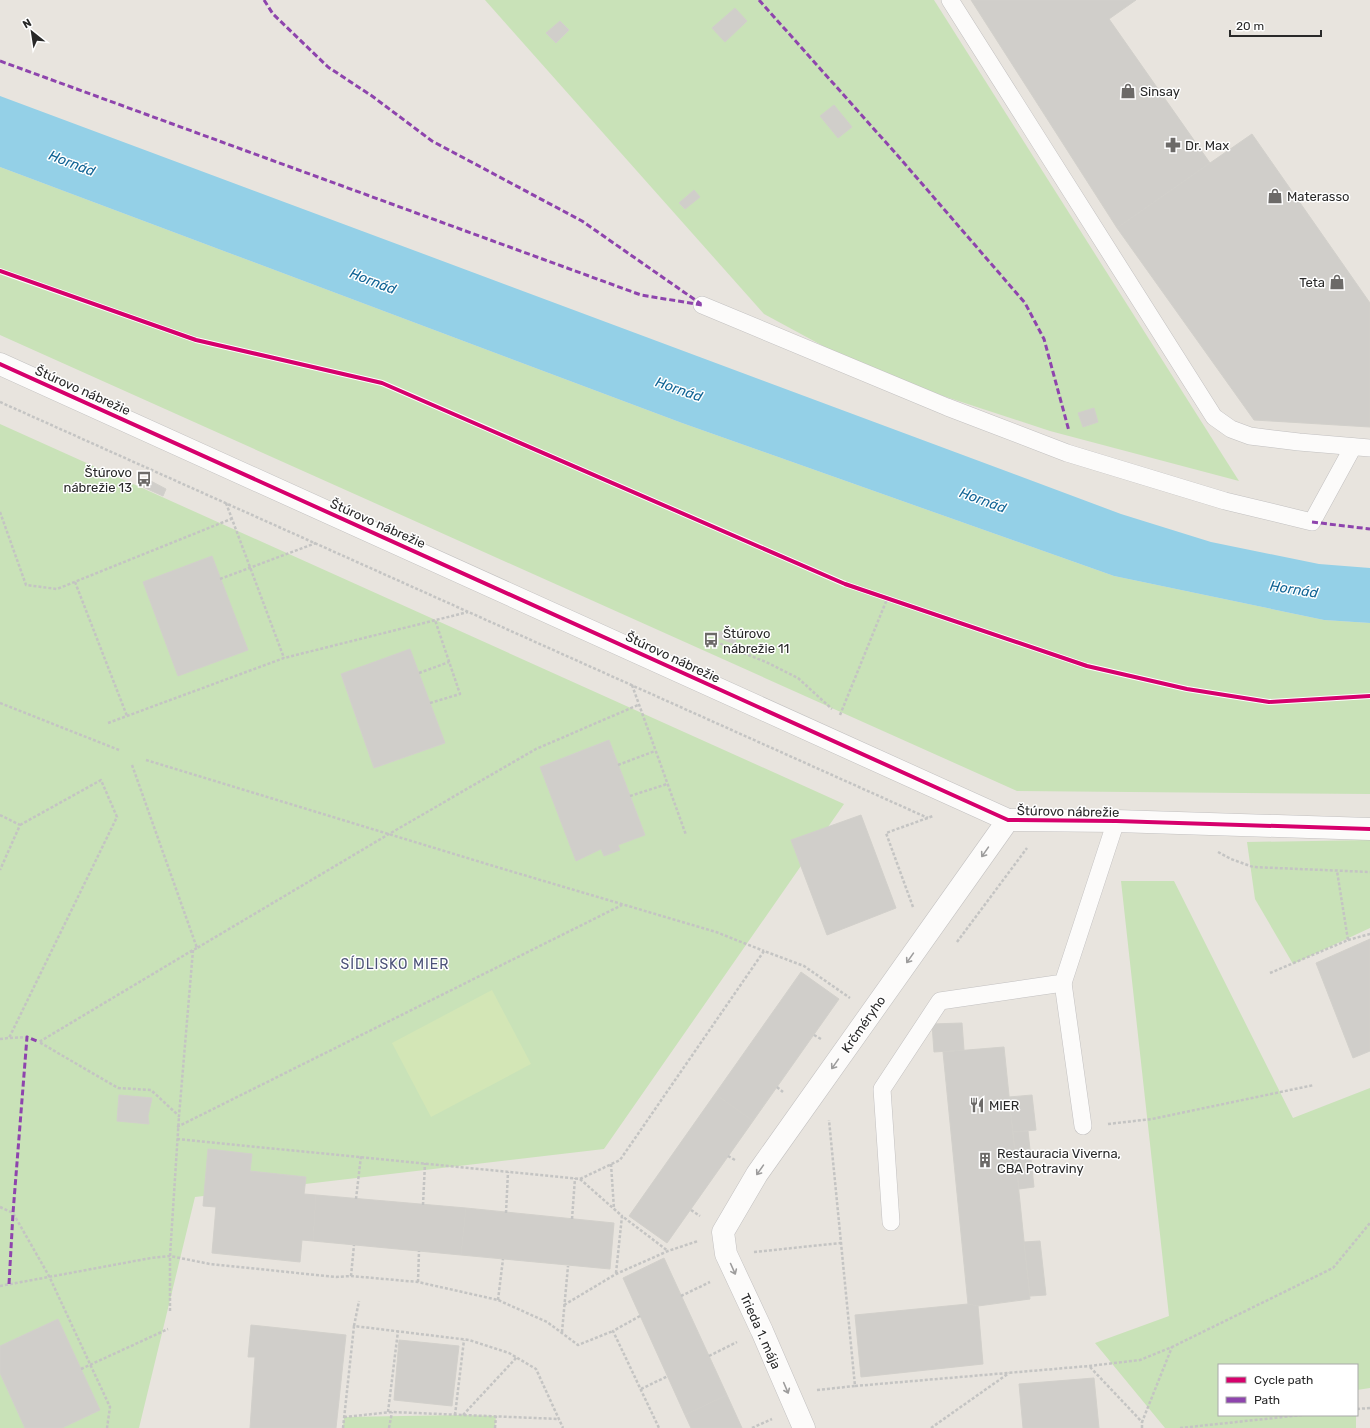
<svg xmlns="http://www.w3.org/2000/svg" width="1370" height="1428" viewBox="0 0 1370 1428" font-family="Rubik,sans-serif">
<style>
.green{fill:#c9e2b8}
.pitch{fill:#d3e6b6}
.water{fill:#94d0e7}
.building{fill:#d0ceca;stroke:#d2d0cb}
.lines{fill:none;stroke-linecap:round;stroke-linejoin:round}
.lane-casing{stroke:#c2c0c0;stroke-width:18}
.street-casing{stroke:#c2c0c0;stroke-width:23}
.path{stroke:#c4c4c3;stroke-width:2.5;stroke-dasharray:3 2;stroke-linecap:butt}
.lane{stroke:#fcfbfa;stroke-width:17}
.street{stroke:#fcfbfa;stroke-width:22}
.quiet{stroke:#8e44ad;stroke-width:3;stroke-dasharray:6 3;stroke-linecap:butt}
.cycleway-casing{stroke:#fff;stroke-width:6}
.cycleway{stroke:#d6006c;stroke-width:4}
.oneway{stroke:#9d9c9c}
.labels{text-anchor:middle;stroke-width:3;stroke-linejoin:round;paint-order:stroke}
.poi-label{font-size:13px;fill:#292929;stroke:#fff;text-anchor:start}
.street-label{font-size:13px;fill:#292929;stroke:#fff}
.water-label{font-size:14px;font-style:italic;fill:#116495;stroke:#fff}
.neighbourhood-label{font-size:14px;letter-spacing:1px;fill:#4b5278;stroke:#fff}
</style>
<rect width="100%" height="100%" fill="#e8e4de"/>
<g class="green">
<polygon points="485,0 934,0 1239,481 1050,431 873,373 764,314"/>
<polygon points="0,167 682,423 1114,576 1324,620 1370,623 1370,794 1017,791 0,335"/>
<polygon points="0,424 844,804 604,1149 195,1197 139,1428 0,1428"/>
<polygon points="1370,840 1370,928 1293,964 1255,899 1247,842"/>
<polygon points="1121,881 1174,881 1293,1118 1370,1088 1370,1388 1357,1390 1357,1365 1219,1365 1219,1415 1356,1415 1356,1428 1165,1428 1095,1343 1169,1316"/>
<polygon points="463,1415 496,1416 495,1428 343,1428 344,1417"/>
</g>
<polygon class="pitch" points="492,990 531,1064 431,1117 392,1043"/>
<polygon class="water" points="0,96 1121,514 1211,542 1319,564 1370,568 1370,623 1324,620 1114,576 682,423 0,167"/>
<g class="building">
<polygon points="971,0 1136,0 1109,19 1210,163 1117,228"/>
<polygon points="735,8 747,21 725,42 712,28"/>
<polygon points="560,21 569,30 556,43 546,33"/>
<polygon points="834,105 852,127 838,138 820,116"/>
<polygon points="1252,134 1370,303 1370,427 1254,420 1117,228 1210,163"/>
<polygon points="694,190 700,197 685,209 679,203"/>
<polygon points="1094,408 1098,422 1083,427 1078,413"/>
<polygon points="147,479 166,489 163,496 143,487"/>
<polygon points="212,556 248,650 178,676 143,582"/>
<polygon points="719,631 737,638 734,644 717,637"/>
<polygon points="410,649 445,743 374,768 341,674"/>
<polygon points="609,740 645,835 618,845 620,850 604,856 601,849 576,861 540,767"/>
<polygon points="861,815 896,908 827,935 791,840"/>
<polygon points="1370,939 1370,1051 1353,1058 1316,963"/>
<polygon points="801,972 839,999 753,1121 715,1094"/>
<polygon points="962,1023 964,1050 934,1052 932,1024"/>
<polygon points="1004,1047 1030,1299 978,1306 968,1304 943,1052"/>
<polygon points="715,1094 753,1121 667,1243 629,1216"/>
<polygon points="119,1095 152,1098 148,1116 149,1124 117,1121"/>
<polygon points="1032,1095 1036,1130 1013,1132 1009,1097"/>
<polygon points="1028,1131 1034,1187 1019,1189 1013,1132"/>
<polygon points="208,1149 252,1154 250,1171 306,1177 304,1194 316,1195 313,1241 302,1240 300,1262 212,1253 216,1207 203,1206"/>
<polygon points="316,1195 466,1208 461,1255 313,1241"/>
<polygon points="466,1208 614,1223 610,1269 461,1255"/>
<polygon points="1040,1241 1046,1295 1030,1296 1024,1242"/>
<polygon points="664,1258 727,1395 685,1415 623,1278"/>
<polygon points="968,1304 978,1306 983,1364 861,1377 855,1315"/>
<polygon points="58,1319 100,1410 62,1428 25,1428 0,1373 0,1346"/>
<polygon points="251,1325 346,1335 336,1428 250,1428 255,1357 248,1357"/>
<polygon points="399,1340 459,1346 452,1406 394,1400"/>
<polygon points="1094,1378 1099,1428 1023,1428 1019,1384"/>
<polygon points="727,1395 742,1428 691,1428 685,1415"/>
</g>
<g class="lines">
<g class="lane-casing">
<g id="lane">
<polyline points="950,0 1214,417 1231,429 1250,436 1299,442 1370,448"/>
<polyline points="702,305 947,407 1067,453 1225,501 1312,522 1353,447"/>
<polyline points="1063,983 1083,1126"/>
<polyline points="891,1222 882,1089 940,1001 1063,983 1116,821"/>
</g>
</g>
<g class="street-casing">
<g id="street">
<polyline points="0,364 1008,820 1116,821 1370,829"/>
<polyline points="804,1428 762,1331 726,1254 723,1232 757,1174 1008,820"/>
</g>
</g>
<g class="path">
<polyline points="0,402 928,818"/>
<polyline points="226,503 284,658"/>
<polyline points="0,512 26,585 57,589 231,519"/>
<polyline points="220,579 316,543"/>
<polyline points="75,582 127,716"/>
<polyline points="711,640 766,662 798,678 832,709"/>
<polyline points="419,673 449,662"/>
<polyline points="632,685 686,835"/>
<polyline points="0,703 119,750"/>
<polyline points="430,703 460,694 435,620"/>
<polyline points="840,715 887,599"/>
<polyline points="108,723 284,658 468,612"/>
<polyline points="146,760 500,868 716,932 764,951"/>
<polyline points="132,765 197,948 389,834 536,749 638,705"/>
<polyline points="618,765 655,751"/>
<polyline points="630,796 667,784"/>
<polyline points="0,815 20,825 0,870"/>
<polyline points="1218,852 1231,859 1253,867 1370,872"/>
<polyline points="913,907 886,833 933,816"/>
<polyline points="1348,940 1370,934"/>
<polyline points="957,942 1027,848"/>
<polyline points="193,950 179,1116 151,1090 118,1088 39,1042 193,950 197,948"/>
<polyline points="1270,973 1348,940 1337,871"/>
<polyline points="814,1035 821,1039"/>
<polyline points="10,1038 27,1037"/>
<polyline points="0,1039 9,1038 117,817 101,780 20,825"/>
<polyline points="777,1087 783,1092"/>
<polyline points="1108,1124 1152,1119 1314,1085"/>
<polyline points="177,1127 622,905"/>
<polyline points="177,1139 580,1179 620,1160 764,951 804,966 850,998"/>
<polyline points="728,1156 735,1160"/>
<polyline points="611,1164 614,1209"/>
<polyline points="580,1179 622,1216"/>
<polyline points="356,1199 361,1156"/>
<polyline points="423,1205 425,1163"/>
<polyline points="0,1207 13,1213 49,1276 110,1407 107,1428"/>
<polyline points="691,1210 700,1216"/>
<polyline points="506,1213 508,1172"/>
<polyline points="572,1219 575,1178"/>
<polyline points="754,1252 841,1243"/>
<polyline points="616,1273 622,1216 668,1251"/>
<polyline points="351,1276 354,1245"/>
<polyline points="418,1282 419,1251"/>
<polyline points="0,1286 151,1258 170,1256 210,1264 336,1277 351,1276 418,1282 498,1300 547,1322 578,1345 613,1331"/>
<polyline points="681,1296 710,1282"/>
<polyline points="498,1300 503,1259"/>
<polyline points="564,1305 616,1274 668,1251 698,1241"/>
<polyline points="170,1311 170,1256 179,1116"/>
<polyline points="640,1316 613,1331 659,1428"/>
<polyline points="354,1326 359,1301"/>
<polyline points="562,1332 568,1266"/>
<polyline points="709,1356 737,1342"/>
<polyline points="1090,1367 1142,1422 1172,1347"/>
<polyline points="81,1369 168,1329"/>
<polyline points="855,1386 1089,1366 1140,1360 1172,1347 1333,1268 1370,1223"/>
<polyline points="641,1389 668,1376"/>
<polyline points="817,1390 855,1386 829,1120"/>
<polyline points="1357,1409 1370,1408"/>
<polyline points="388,1412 398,1331"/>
<polyline points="455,1415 464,1340"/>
<polyline points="463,1415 517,1357"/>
<polyline points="344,1417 392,1412 559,1419"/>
<polyline points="343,1428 354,1326 469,1340 509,1353 536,1369 563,1428"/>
<polyline points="389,1428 392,1412"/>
<polyline points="495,1428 496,1416"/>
<polyline points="752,1428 772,1419"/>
<polyline points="931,1428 1009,1373"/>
<polyline points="1142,1428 1142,1422"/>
<polyline points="1180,1428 1302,1415"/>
</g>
<use href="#lane" class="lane"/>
<use href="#street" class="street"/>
<g class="quiet">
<polyline points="264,0 273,14 328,67 372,96 432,141 582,221 701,304"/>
<polyline points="759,0 898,156 1025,303 1044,339 1069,431"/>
<polyline points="0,61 641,295 702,305"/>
<polyline points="1312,522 1370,529"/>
<polyline points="9,1284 13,1213 27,1037 39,1042"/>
</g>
<g class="cycleway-casing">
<g id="cycleway">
<polyline points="0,271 196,340 382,383 845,584 1087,666 1187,689 1269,702 1370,696"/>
<polyline points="0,364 1008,820 1116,821 1370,829"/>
</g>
</g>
<use href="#cycleway" class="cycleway"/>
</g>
<defs><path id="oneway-shaft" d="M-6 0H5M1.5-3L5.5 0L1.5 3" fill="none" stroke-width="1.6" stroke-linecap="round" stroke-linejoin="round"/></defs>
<g class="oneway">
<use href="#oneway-shaft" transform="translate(985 852) rotate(125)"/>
<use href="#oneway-shaft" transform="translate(910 958) rotate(125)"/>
<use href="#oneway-shaft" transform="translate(835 1064) rotate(125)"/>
<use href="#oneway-shaft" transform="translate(760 1170) rotate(125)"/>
<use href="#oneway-shaft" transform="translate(733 1269) rotate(66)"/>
<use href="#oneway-shaft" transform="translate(786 1388) rotate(67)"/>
</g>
<defs>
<g id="shop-bare" transform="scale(1.2)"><path d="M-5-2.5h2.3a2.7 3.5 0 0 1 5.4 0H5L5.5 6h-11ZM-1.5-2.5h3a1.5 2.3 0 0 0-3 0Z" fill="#6c6a68" stroke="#fff" stroke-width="2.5" paint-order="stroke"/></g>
<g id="pharmacy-bare" transform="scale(1.2)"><path d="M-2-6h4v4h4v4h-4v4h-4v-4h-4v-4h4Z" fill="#6c6a68" stroke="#fff" stroke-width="2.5" paint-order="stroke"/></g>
<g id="bus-bare" transform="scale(1.2)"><path d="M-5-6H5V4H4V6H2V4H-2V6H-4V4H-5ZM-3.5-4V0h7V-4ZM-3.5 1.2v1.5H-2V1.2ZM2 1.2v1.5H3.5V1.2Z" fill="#6c6a68" stroke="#fff" stroke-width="2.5" paint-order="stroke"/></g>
<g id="restaurant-bare" transform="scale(1.2)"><path d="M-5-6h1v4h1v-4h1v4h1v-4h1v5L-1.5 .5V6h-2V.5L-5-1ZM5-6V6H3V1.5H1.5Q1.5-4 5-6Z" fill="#6c6a68" stroke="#fff" stroke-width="2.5" paint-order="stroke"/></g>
<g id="building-bare" transform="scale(1.2)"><path d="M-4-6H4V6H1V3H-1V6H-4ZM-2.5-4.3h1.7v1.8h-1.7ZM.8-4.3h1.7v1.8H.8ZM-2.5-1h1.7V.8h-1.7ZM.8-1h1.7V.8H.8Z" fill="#6c6a68" stroke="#fff" stroke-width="2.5" paint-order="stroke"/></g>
</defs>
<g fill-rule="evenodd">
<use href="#shop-bare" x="1128" y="91"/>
<use href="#pharmacy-bare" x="1173" y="145"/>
<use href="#shop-bare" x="1275" y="196"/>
<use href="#shop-bare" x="1337" y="282"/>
<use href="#bus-bare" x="144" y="479"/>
<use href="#bus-bare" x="711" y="640"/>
<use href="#restaurant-bare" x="977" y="1105"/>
<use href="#building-bare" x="985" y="1160"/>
</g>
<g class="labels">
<g class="poi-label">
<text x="1140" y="96">Sinsay</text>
<text x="1185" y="150">Dr. Max</text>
<text x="1287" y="201">Materasso</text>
<text x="1325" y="287" text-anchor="end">Teta</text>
<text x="132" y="477" text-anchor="end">Štúrovo<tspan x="132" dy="15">nábrežie 13</tspan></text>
<text x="723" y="638">Štúrovo<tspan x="723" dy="15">nábrežie 11</tspan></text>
<text x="989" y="1110">MIER</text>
<text x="997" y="1158">Restauracia Viverna,<tspan x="997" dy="15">CBA Potraviny</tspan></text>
</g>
<g class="street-label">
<text transform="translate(83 390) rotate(24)" y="5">Štúrovo nábrežie</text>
<text transform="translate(378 523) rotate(24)" y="5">Štúrovo nábrežie</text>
<text transform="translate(673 657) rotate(25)" y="5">Štúrovo nábrežie</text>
<text transform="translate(1068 811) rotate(1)" y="5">Štúrovo nábrežie</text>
<text transform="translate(863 1024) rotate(-55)" y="5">Krčméryho</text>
<text transform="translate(761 1331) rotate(66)" y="5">Trieda 1. mája</text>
</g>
<g class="water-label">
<text transform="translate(72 163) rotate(21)" y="5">Hornád</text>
<text transform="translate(373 281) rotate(21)" y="5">Hornád</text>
<text transform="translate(679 389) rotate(19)" y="5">Hornád</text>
<text transform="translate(983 500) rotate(20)" y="5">Hornád</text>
<text transform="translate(1294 589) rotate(9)" y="5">Hornád</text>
</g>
<g class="neighbourhood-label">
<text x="395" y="969">SÍDLISKO MIER</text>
</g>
</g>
<rect x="1218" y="1364" width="140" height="52" fill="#ffffff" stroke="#a9a9a9"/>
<rect x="1226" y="1377" width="20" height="6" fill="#d6006c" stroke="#a9a9a9"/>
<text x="1254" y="1384" font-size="12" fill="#292929">Cycle path</text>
<rect x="1226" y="1397" width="20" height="6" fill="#8e44ad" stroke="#a9a9a9"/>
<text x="1254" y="1404" font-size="12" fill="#292929">Path</text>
<g transform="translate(32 32) rotate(330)" stroke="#ffffff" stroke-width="3" paint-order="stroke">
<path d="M0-3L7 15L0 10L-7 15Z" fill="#292929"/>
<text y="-6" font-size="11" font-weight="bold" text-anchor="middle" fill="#292929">N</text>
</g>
<path d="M1230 30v6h91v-6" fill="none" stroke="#292929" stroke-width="2"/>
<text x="1236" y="30" font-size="12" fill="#292929" stroke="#ffffff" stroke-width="3" paint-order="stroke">20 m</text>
</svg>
